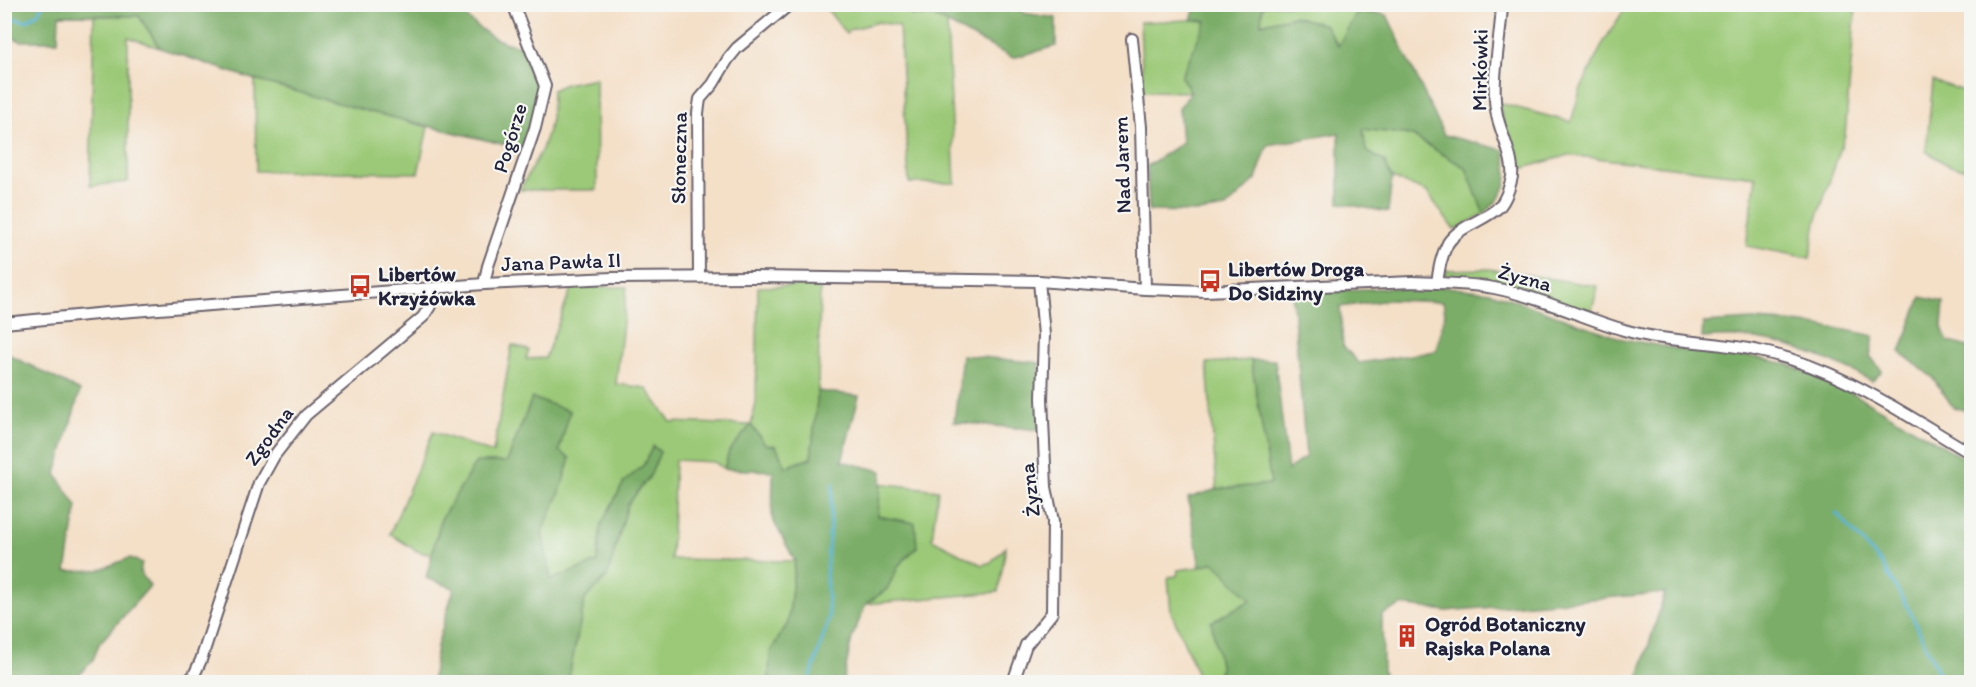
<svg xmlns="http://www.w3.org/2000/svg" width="1976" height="687" viewBox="0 0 1976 687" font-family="Itim,sans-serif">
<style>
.green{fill:#9bc977;stroke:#5e7659;stroke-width:1.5}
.forest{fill:#7cad68;stroke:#4f6852;stroke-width:1.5;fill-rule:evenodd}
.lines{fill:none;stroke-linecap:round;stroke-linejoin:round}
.stream{stroke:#52b2d1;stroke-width:3}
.minor-casing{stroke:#6c646c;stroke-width:14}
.minor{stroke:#fff;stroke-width:10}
.labels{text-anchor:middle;stroke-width:4.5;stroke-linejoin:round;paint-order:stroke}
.street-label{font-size:21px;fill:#22223b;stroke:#f6f6f2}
.poi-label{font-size:21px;font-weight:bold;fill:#22223b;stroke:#f6f6f2;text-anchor:start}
</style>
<rect width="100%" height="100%" fill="#f6f6f2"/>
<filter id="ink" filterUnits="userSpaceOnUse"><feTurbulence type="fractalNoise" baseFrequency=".0167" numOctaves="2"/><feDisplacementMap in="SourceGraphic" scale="12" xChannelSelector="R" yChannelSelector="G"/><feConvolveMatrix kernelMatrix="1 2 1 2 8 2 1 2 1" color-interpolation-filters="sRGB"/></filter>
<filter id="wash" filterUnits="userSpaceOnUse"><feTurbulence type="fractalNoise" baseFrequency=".008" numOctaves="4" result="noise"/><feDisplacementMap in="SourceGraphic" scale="24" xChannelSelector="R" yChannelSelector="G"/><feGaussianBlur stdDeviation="1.35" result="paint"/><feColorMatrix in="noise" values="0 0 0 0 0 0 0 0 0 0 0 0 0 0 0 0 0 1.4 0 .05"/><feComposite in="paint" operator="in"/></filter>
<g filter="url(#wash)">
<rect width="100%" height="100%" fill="#f4dfc7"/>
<g class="green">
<polygon points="824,5 905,5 912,16 933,16 947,23 955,183 909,183 899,26 878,22 849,30 846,34"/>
<polygon points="1263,5 1358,5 1358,10 1338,47 1325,25 1294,16 1260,24"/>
<polygon points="1627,5 1856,5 1845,135 1816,222 1810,258 1746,246 1756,177 1569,155 1520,169 1504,127 1499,103 1571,122 1580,91 1603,43"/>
<polygon points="94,16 139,16 160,48 128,37 128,182 90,186"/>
<polygon points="1191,20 1207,20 1181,77 1191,92 1143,91 1140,22"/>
<polygon points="596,78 597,190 520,190 542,149 551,121 552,90 565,84"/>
<polygon points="255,80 428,127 418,173 256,171"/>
<polygon points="1933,81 1971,93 1972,133 1967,169 1949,166 1926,151"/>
<polygon points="1362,129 1411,135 1466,168 1484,214 1454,230 1427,192 1392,178 1384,161 1366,151"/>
<polygon points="1489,269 1598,286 1591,314 1527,287 1476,278 1444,275 1445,270"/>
<polygon points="820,285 818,391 811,458 786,467 776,446 729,451 724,469 714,462 675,460 671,559 795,561 788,623 770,652 769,682 575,682 569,676 585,599 607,577 628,504 650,476 660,452 653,446 643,466 624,482 601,525 598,562 551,581 541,532 560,492 559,451 570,411 532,398 507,462 441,519 432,555 417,551 390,534 433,432 493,453 512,345 529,350 526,359 545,358 572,287 627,287 616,384 646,388 671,422 751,425 756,403 758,287"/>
<polygon points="1251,360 1272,484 1217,489 1207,363"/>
<polygon points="879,483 938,490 932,539 982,565 991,562 1006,547 998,592 866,604 887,589 899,565 917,547 878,516"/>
<polygon points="1214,562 1252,600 1212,622 1221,670 1213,682 1196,682 1196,670 1171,612 1168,577 1177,576 1178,570 1200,567"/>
</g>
<g class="forest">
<path d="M 1263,4 L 1261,24 L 1294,16 L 1325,25 L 1338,46 L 1358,10 L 1387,15 L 1444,135 L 1504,150 C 1511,180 1507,194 1484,214 L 1466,168 L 1411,135 L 1363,129 L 1366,151 L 1384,161 L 1392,178 L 1388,212 L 1339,203 L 1339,133 L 1268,145 L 1256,179 L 1226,208 L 1199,212 L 1149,211 L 1147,166 L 1182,143 L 1179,108 L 1191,92 L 1181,77 L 1206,21 L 1191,20 L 1196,5 Z"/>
<path d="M 4,5 L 453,5 C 473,23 494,45 523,46 L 538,78 L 536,114 L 523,149 L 370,112 L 255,80 L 160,48 L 139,16 L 59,15 L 58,41 L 21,41 L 5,35 Z"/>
<polygon points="905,5 1023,5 1023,13 1056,18 1056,46 1013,58 933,16 912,16"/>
<path d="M 1445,287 L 1491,292 L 1623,339 L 1689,351 L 1735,353 L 1787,364 L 1847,390 L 1971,462 L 1971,682 L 1637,682 L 1665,593 L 1446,611 L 1401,605 L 1382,615 L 1383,670 L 1386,682 L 1213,682 L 1221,669 L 1211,622 L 1251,600 L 1214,562 L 1200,567 L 1188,498 L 1217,489 L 1271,484 L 1251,360 L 1275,360 L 1288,470 L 1306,456 L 1292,292 L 1391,288 ZM 1389,300 L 1443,302 L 1445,313 L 1436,351 L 1359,363 L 1343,346 L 1340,307 Z"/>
<polygon points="1921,297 1944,302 1942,327 1947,341 1971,348 1971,412 1953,407 1933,378 1900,352"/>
<path d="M 1753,320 C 1794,322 1833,326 1874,336 L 1870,356 L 1882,371 L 1872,381 C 1832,360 1785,340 1739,337 C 1727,336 1714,337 1702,338 L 1703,323 Z"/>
<polygon points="4,352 80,391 56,474 77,506 66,571 99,570 129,558 142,563 140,572 150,586 99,644 93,660 72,682 5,682"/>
<polygon points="962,355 1040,363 1039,430 954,422"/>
<polygon points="818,391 859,396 842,461 882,471 878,516 915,523 917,547 899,565 887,589 866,604 852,638 843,682 769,682 770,652 788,623 795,561 772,518 773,471 724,469 729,451 751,425 765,444 776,446 786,467 811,458"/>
<polygon points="532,398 570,411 559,451 570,458 560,492 542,532 551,580 597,562 601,525 624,482 643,466 653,446 660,452 650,476 628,504 607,577 585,599 569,676 575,682 432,682 437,646 454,588 426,578 441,519 476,462 507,462"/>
</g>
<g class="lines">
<g class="stream">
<polyline points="4,17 27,21 38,13 43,4"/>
<polyline points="1836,513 1882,564 1909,610 1943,682"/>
<polyline points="809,682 829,618 826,575 833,484"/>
</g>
</g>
</g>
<g filter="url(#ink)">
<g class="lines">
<g class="minor-casing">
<g id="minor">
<polyline points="1132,39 1141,127 1145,289"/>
<polyline points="699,277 698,113 700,99 713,84 728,59 737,48 790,4"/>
<path d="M 1437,283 C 1439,269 1441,256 1448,243 C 1460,225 1485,221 1500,206 C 1505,200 1509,189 1511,181 C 1517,164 1500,132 1497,115 C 1490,82 1501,38 1502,4"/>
<polyline points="484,284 488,266 535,128 545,86 513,4"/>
<path d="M 4,323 L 107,313 L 484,284 L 612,278 L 753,277 L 1039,281 L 1145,289 L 1206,291 L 1412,282 C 1439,283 1468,283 1494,288 C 1539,297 1581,317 1624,330 C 1668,343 1715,341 1759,351 C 1838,367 1904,414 1972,454"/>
<polyline points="187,682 194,675 201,660 259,483 274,456 306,415 423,317 430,306 431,289"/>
<polyline points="1013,682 1026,645 1052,613 1053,521 1046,487 1042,398 1044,335 1039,281"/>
</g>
</g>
<use href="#minor" class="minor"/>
</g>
</g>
<defs>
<g id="bus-bare" transform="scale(1.8)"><path d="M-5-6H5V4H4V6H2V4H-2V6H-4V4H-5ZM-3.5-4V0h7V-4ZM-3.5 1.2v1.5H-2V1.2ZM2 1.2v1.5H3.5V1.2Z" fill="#c8321e" stroke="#f6f6f2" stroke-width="2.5" paint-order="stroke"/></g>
<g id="building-bare" transform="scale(1.8)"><path d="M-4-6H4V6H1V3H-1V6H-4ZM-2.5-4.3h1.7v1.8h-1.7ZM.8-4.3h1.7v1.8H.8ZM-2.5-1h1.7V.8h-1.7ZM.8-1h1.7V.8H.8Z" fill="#c8321e" stroke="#f6f6f2" stroke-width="2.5" paint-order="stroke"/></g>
</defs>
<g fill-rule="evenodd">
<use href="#bus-bare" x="1210" y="281"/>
<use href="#bus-bare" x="360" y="286"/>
<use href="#building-bare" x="1407" y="636"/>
</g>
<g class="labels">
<g class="street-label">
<text transform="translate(1480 70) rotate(-89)" y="7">Mirkówki</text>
<text transform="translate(510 138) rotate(-73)" y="7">Pogórze</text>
<text transform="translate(679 158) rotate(-89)" y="7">Słoneczna</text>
<text transform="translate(1122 165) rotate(-92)" y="7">Nad Jarem</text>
<text transform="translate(561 262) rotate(-2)" y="7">Jana Pawła II</text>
<text transform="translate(1525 278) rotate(15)" y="7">Żyzna</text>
<text transform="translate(269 436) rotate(-54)" y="7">Zgodna</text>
<text transform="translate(1030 490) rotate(-97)" y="7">Żyzna</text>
</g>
<g class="poi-label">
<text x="1228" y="276">Libertów Droga<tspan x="1228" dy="24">Do Sidziny</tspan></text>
<text x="378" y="281">Libertów<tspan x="378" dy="24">Krzyżówka</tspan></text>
<text x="1425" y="631">Ogród Botaniczny<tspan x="1425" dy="24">Rajska Polana</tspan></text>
</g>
</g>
<rect width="1976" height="687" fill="none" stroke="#f6f6f2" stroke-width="24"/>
</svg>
